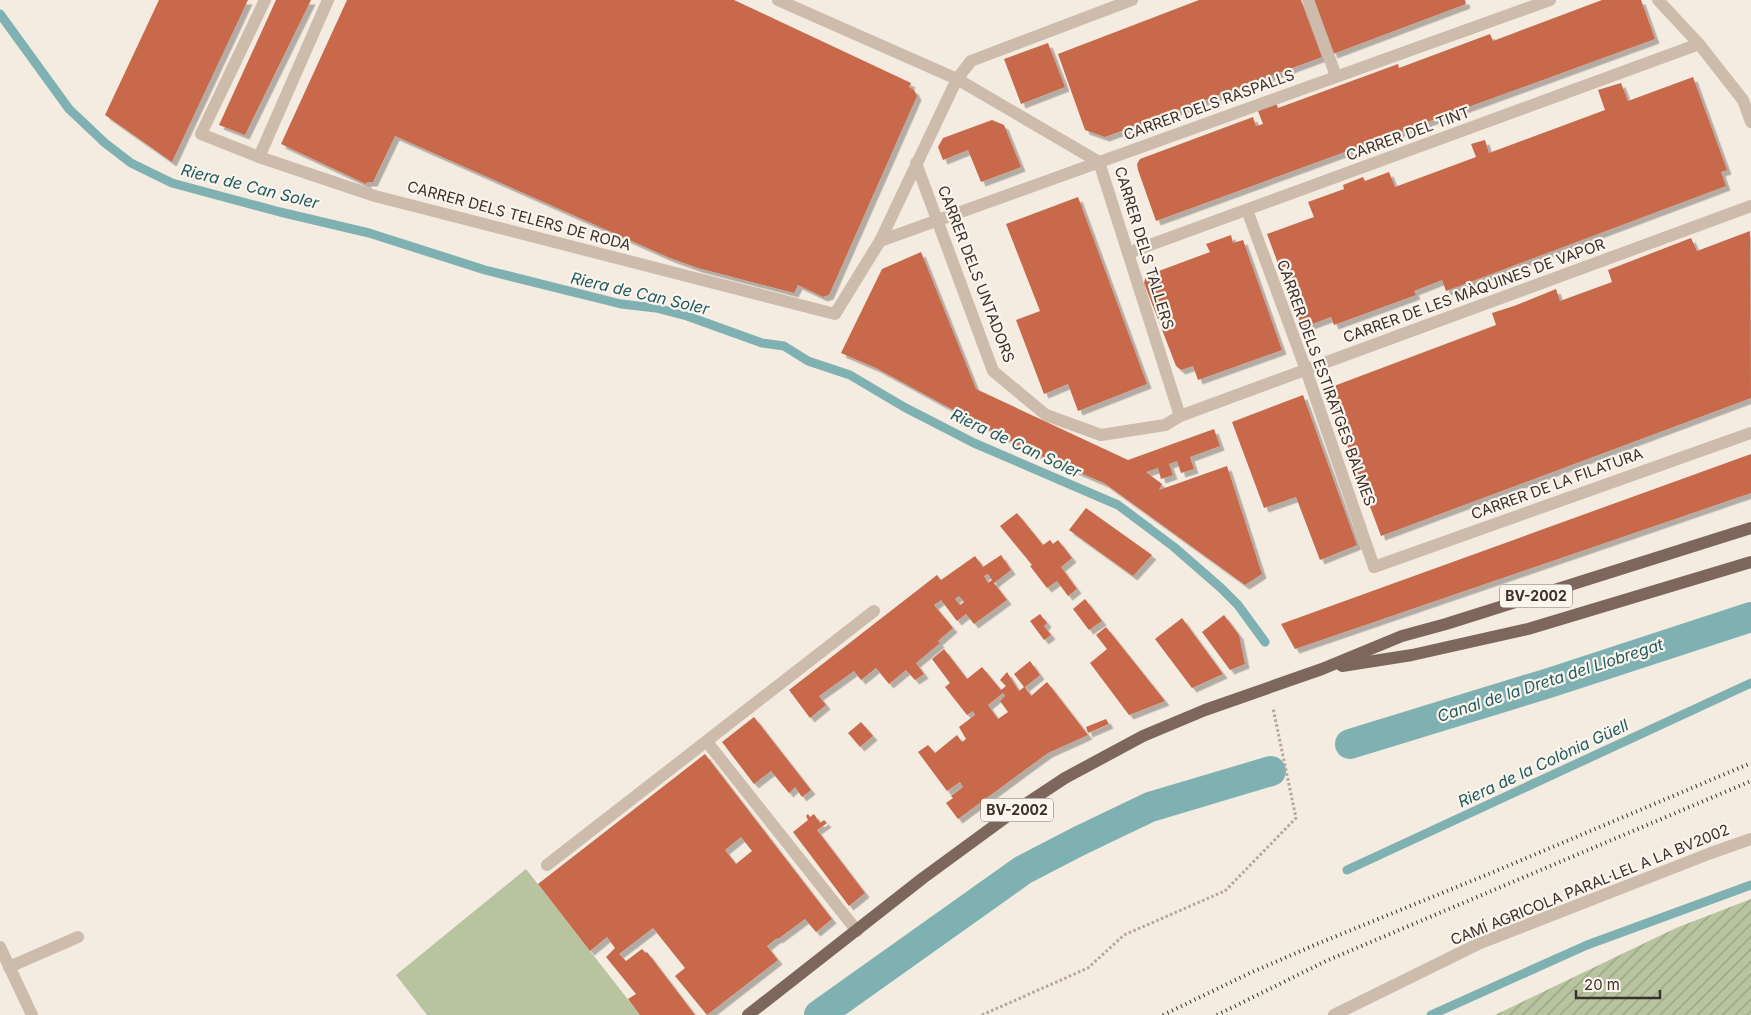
<svg xmlns="http://www.w3.org/2000/svg" width="1751" height="1015" viewBox="0 0 1751 1015" font-family="Inter,sans-serif">
<style>
.grass{fill:#b8c4a0}
.garden{fill:url(#garden-furrows)}
.lines{fill:none;stroke-linecap:round;stroke-linejoin:round}
.stream{stroke:#7fb0b2;stroke-width:9}
.canal{stroke:#7fb0b2;stroke-width:30}
.building{fill:#c8694b;fill-rule:evenodd;filter:url(#shadow)}
.path{stroke:#b9a596;stroke-width:3;stroke-dasharray:2.5 2.5;stroke-linecap:butt}
.lane{stroke:#cdbbac;stroke-width:12}
.street{stroke:#cdbbac;stroke-width:12}
.primary{stroke:#7d675c;stroke-width:12}
.rail{stroke:#3b302b;stroke-width:4;stroke-dasharray:1 4;stroke-linecap:butt}
.labels{text-anchor:middle;stroke-width:4.5;stroke-linejoin:round;paint-order:stroke}
.shield{fill:#fbf5ee;stroke:#756b66;stroke-width:1}
.shield-label{font-size:14px;font-weight:bold;fill:#3b302b}
.street-label{font-size:15px;fill:#3b302b;stroke:#fbf5ee}
.water-label{font-size:16px;font-style:italic;fill:#1f5a5e;stroke:#fbf5ee}
</style>
<defs>
<pattern id="garden-furrows" width="10" height="10" patternUnits="userSpaceOnUse" patternTransform="scale(1.25)"><rect width="10" height="10" fill="#b8c4a0"/><path d="M-1 1l2-2M0 10L10 0M9 11l2-2" fill="none" stroke="#97a083"/></pattern>
<filter id="shadow"><feDropShadow dx="4.5" dy="4.5" stdDeviation="0" flood-color="#0004"/></filter>
</defs>
<rect width="100%" height="100%" fill="#f4ebe1"/>
<polygon class="grass" points="526,869 640,1015 427,1015 396,975"/>
<polygon class="garden" points="1751,899 1751,1015 1495,1015 1676,928"/>
<g class="lines">
<g class="stream">
<polyline points="0,14 69,109 105,143 131,163 172,183 280,212 369,233 485,270 621,304 656,308 687,316 762,343 784,346 808,361 850,375 904,407 974,443 1118,505 1174,547 1221,588 1238,605 1265,642"/>
<polyline points="1347,870 1751,683"/>
<polyline points="1431,1015 1587,945 1751,885"/>
</g>
<g class="canal">
<polyline points="1350,744 1549,683 1751,617"/>
<polyline points="819,1015 1023,870 1079,841 1150,807 1271,771"/>
</g>
</g>
<g class="building">
<polygon points="159,0 248,0 172,162 105,115"/>
<polygon points="276,0 311,0 245,135 219,125"/>
<polygon points="347,0 734,0 911,83 909,87 914,90 917,96 829,295 823,297 798,285 794,293 698,268 670,258 395,136 373,182 367,182 366,184 281,144"/>
<polygon points="1199,0 1301,0 1322,57 1105,137 1085,130 1058,54"/>
<polygon points="1314,0 1465,0 1466,4 1333,54"/>
<polygon points="1602,0 1641,0 1655,39 1156,221 1138,170 1137,164 1140,159 1253,117 1256,126 1263,124 1258,111 1276,103 1278,108 1398,64 1399,68 1490,34 1493,41"/>
<polygon points="1048,43 1065,87 1021,104 1004,59"/>
<polygon points="1693,77 1727,170 1721,172 1726,186 1446,291 1442,280 1414,291 1416,295 1334,325 1331,317 1302,328 1267,234 1314,217 1308,202 1344,189 1343,185 1363,177 1365,181 1389,172 1395,187 1476,157 1471,144 1485,140 1489,153 1605,110 1598,90 1621,83 1628,101"/>
<polygon points="992,120 1004,125 1021,167 981,182 968,150 943,160 938,147 943,138"/>
<polygon points="1078,197 1147,384 1078,411 1068,384 1044,394 1016,320 1040,311 1006,224"/>
<polygon points="1750,231 1751,398 1381,536 1326,389 1496,325 1492,313 1514,306 1556,289 1560,301 1612,282 1608,270 1691,238 1697,251"/>
<polygon points="1231,235 1233,243 1243,240 1282,350 1198,380 1193,366 1181,370 1176,366 1144,283 1145,279 1148,275 1210,252 1206,244"/>
<polygon points="921,252 976,389 1128,460 1214,429 1220,446 1190,457 1194,469 1181,473 1177,461 1169,464 1173,475 1161,479 1158,468 1146,472 1162,484 1159,490 1227,466 1262,574 1245,585 1104,483 1025,449 876,368 841,353 882,269"/>
<polygon points="1303,395 1357,545 1320,560 1296,497 1264,508 1232,422"/>
<polygon points="1751,454 1751,493 1295,649 1281,624"/>
<polygon points="1086,508 1152,555 1133,576 1069,530"/>
<polygon points="1017,513 1043,545 1050,540 1053,544 1058,540 1072,558 1061,567 1077,589 1068,596 1057,581 1047,588 1030,566 1032,565 1000,526"/>
<path d="M 1001,555 L 1011,570 L 994,583 L 1007,600 L 974,624 L 966,614 L 957,621 L 941,600 L 934,605 L 953,628 L 938,641 L 940,643 L 916,663 L 924,674 L 915,680 L 906,670 L 889,684 L 876,668 L 861,680 L 854,671 L 819,696 L 826,705 L 810,718 L 789,690 L 937,575 L 941,580 L 975,556 L 983,567 ZM 988,574 L 992,580 L 988,583 L 984,576 ZM 959,596 L 964,602 L 960,605 L 955,599 Z"/>
<polygon points="1085,599 1102,621 1089,630 1073,609"/>
<polygon points="1040,614 1047,623 1044,626 1051,635 1044,640 1030,621"/>
<polygon points="1224,615 1239,635 1245,664 1230,670 1202,632"/>
<polygon points="1182,618 1223,674 1192,688 1155,639"/>
<polygon points="1106,627 1122,647 1165,701 1129,715 1090,663 1107,649 1096,635"/>
<path d="M 944,649 L 967,679 L 982,667 L 1001,690 L 1006,686 L 1000,680 L 1007,672 L 1019,691 L 1024,687 L 1014,674 L 1030,661 L 1040,675 L 1025,687 L 1031,696 L 1047,682 L 1088,735 L 1048,753 L 958,819 L 946,803 L 953,798 L 951,796 L 963,787 L 960,782 L 947,791 L 918,752 L 928,745 L 935,753 L 957,735 L 962,742 L 966,739 L 959,727 L 975,715 L 973,711 L 967,715 L 945,687 L 950,683 L 932,659 ZM 1003,693 L 1005,696 L 1000,701 L 1008,712 L 998,719 L 988,705 Z"/>
<polygon points="754,717 811,790 802,797 795,787 789,793 771,771 754,784 722,742"/>
<polygon points="1106,719 1109,724 1088,733 1086,727"/>
<polygon points="861,722 873,736 860,747 848,733"/>
<path d="M 705,754 L 832,919 L 816,932 L 805,919 L 778,939 L 777,938 L 767,946 L 778,960 L 707,1015 L 675,976 L 685,968 L 653,928 L 619,954 L 626,961 L 642,949 L 646,953 L 647,952 L 695,1015 L 640,1015 L 628,999 L 636,994 L 606,957 L 615,948 L 607,937 L 590,951 L 538,884 ZM 741,837 L 752,851 L 736,864 L 725,850 Z"/>
<polygon points="808,814 810,817 814,814 820,823 824,820 827,823 817,830 865,893 849,906 793,832 808,820 806,816"/>
</g>
<g class="lines">
<polyline class="path" points="982,1015 1088,968 1124,935 1225,891 1296,818 1273,708"/>
<g class="lane">
<polyline points="265,0 201,134 259,157 375,196 835,314 880,241 957,79 971,61 1132,0"/>
<polyline points="778,0 957,79 1099,162 1180,416"/>
<polyline points="1308,0 1336,76"/>
<polyline points="1658,0 1699,44 1743,100 1751,122"/>
<polyline points="259,157 328,0"/>
<polyline points="916,163 993,371 1046,415 1101,435 1165,425 1180,416 1751,206"/>
<polyline points="1247,210 1306,370"/>
<polyline points="880,241 1550,0"/>
<polyline points="1128,253 1699,44"/>
<polyline points="1374,567 1751,433"/>
<polyline points="707,742 857,931"/>
<polyline points="547,865 874,611"/>
<polyline points="9,967 78,937"/>
</g>
<g class="street">
<polyline points="1306,370 1374,567"/>
<polyline points="0,947 32,1015"/>
<polyline points="1334,1015 1478,944 1711,853 1751,839"/>
</g>
<g class="primary">
<polyline points="1342,666 1412,655 1528,629 1751,562"/>
<polyline points="748,1015 923,878 1009,815 1065,778 1143,736 1205,710 1322,669 1402,636 1446,624 1751,528"/>
</g>
<g class="rail">
<polyline points="1163,1015 1250,973 1317,944 1491,873 1751,763"/>
<polyline points="1217,1015 1326,961 1751,781"/>
</g>
</g>
<g class="labels">
<g class="shield">
<rect x="1500" y="584.5" width="72" height="23" rx="4"/>
<rect x="981" y="798.5" width="72" height="23" rx="4"/>
</g>
<g class="shield-label">
<text x="1536" y="601">BV-2002</text>
<text x="1017" y="815">BV-2002</text>
</g>
<g class="street-label">
<text transform="translate(1209 105) rotate(-20)" y="5">CARRER DELS RASPALLS</text>
<text transform="translate(1408 134) rotate(-20)" y="5">CARRER DEL TINT</text>
<text transform="translate(519 216) rotate(15)" y="5">CARRER DELS TELERS DE RODA</text>
<text transform="translate(1144 248) rotate(73)" y="5">CARRER DELS TALLERS</text>
<text transform="translate(976 274) rotate(69)" y="5">CARRER DELS UNTADORS</text>
<text transform="translate(1474 291) rotate(-20)" y="5">CARRER DE LES MÀQUINES DE VAPOR</text>
<text transform="translate(1326 383) rotate(70)" y="5">CARRER DELS ESTIRATGES BALMES</text>
<text transform="translate(1557 484) rotate(-20)" y="5">CARRER DE LA FILATURA</text>
<text transform="translate(1590 885) rotate(-22)" y="5">CAMÍ AGRICOLA PARAL·LEL A LA BV2002</text>
</g>
<g class="water-label">
<text transform="translate(250 186) rotate(14)" y="6">Riera de Can Soler</text>
<text transform="translate(640 293) rotate(13)" y="6">Riera de Can Soler</text>
<text transform="translate(1016 443) rotate(25)" y="6">Riera de Can Soler</text>
<text transform="translate(1550 680) rotate(-18)" y="6">Canal de la Dreta del Llobregat</text>
<text transform="translate(1543 763) rotate(-25)" y="6">Riera de la Colònia Güell</text>
</g>
</g>
<path d="M1576 990v8h84v-8" fill="none" stroke="#3b302b" stroke-width="2.5"/>
<text x="1584" y="990" font-size="15" fill="#3b302b" stroke="#fbf5ee" stroke-width="4" paint-order="stroke">20 m</text>
</svg>
